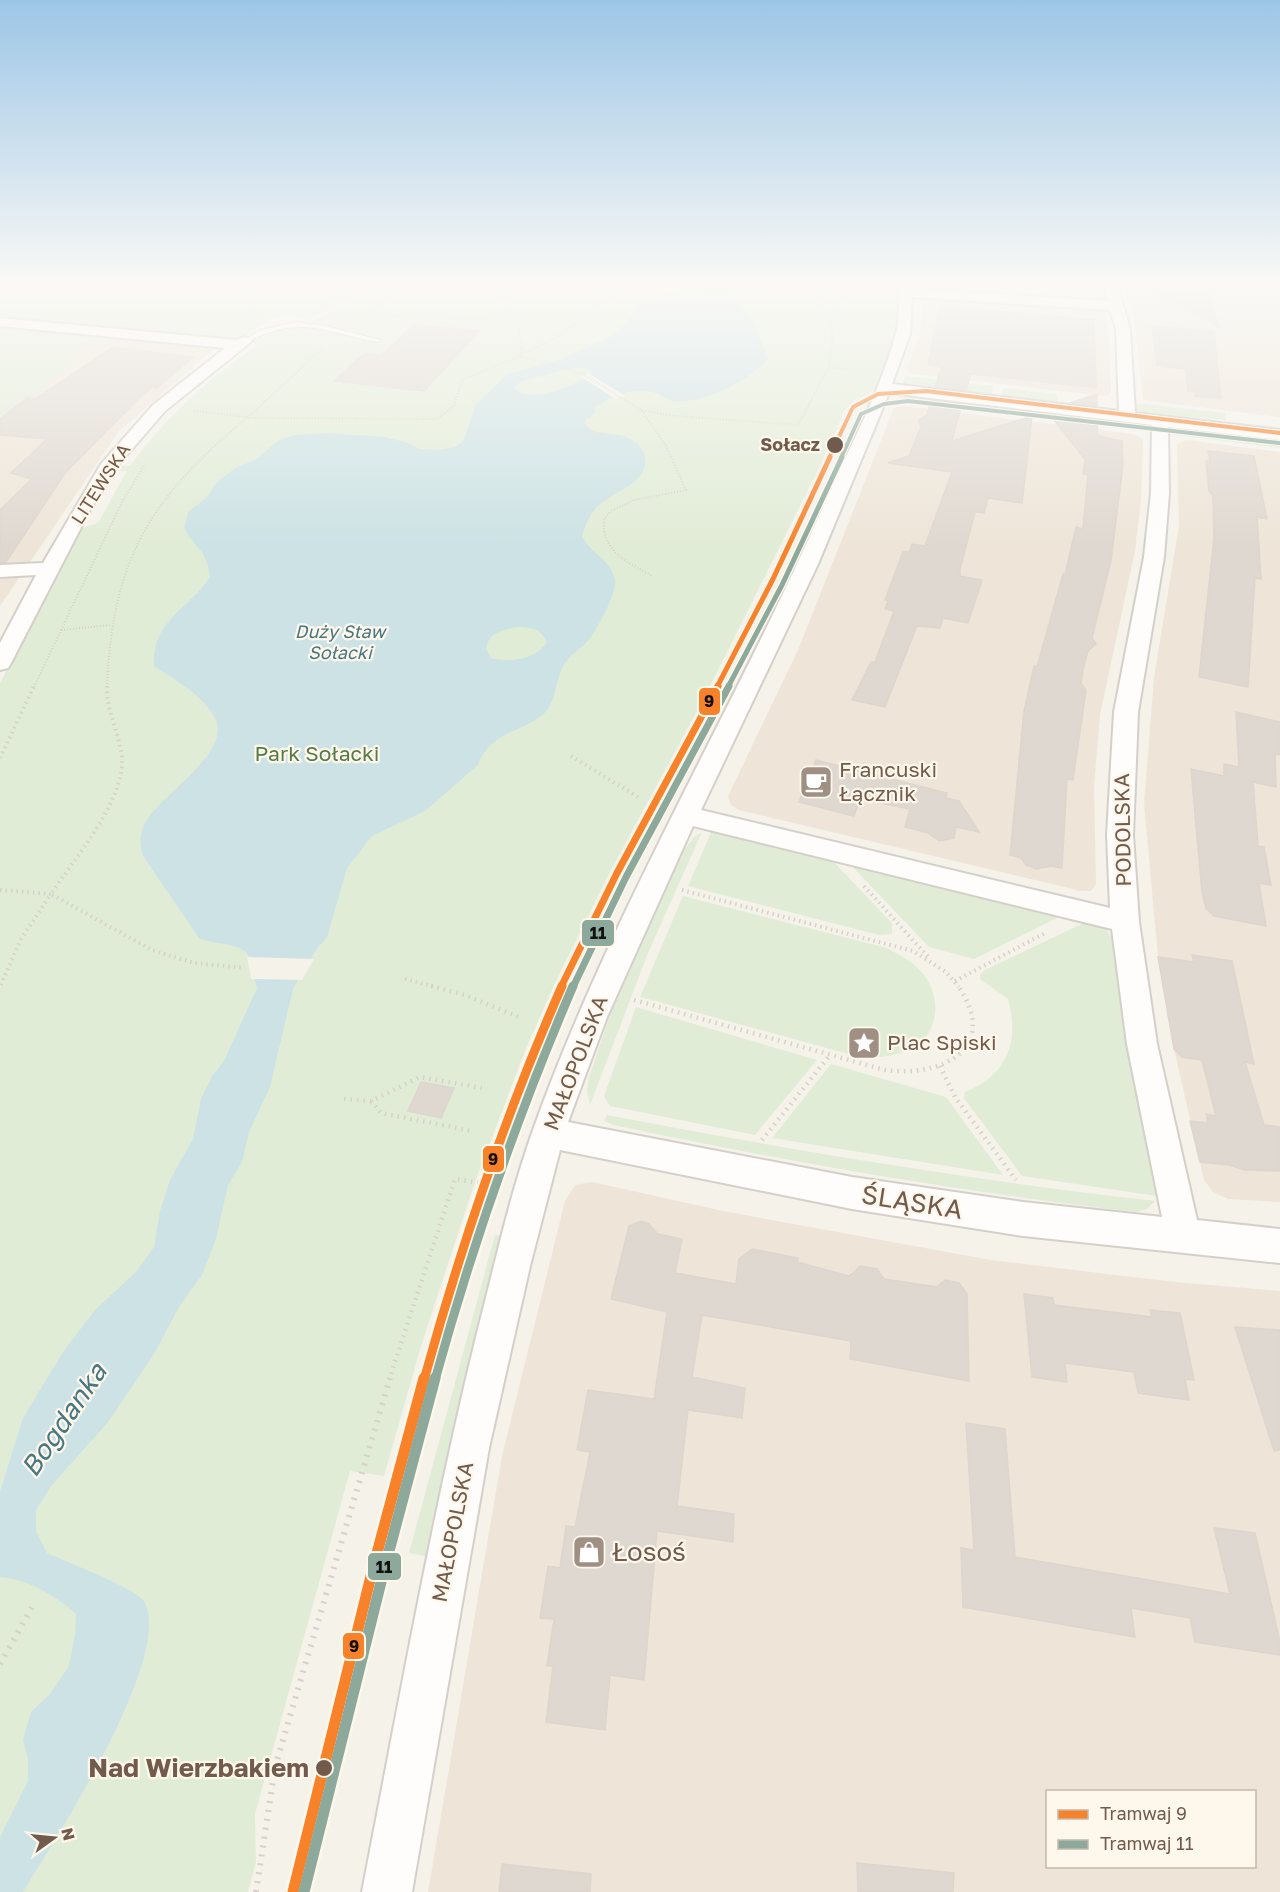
<svg xmlns="http://www.w3.org/2000/svg" width="1280" height="1892" viewBox="0 0 1280 1892" font-family="'Golos Text',sans-serif">
<style>
.residential{fill:#eee5d8;fill-rule:evenodd}
.education{fill:#f2e9f1}
.green{fill:#e1ecd6}
.water{fill:#cce2e4;fill-rule:evenodd}
.pier{fill:#f5f2ea}
.building{fill:#dfd8d0;stroke:#ded5cd;stroke-width:1.5}
.lines{fill:none;stroke-linecap:round;stroke-linejoin:round}
.lane-casing{stroke:#d4cfc9;stroke-width:2}
.street-casing{stroke:#d4cfc9;stroke-width:4}
.path-far3{stroke:#d7d0cb;stroke-width:2;stroke-dasharray:1 2;stroke-linecap:butt}
.path-far2{stroke:#d7d0cb;stroke-width:4;stroke-dasharray:1.5 4;stroke-linecap:butt}
.path-far1{stroke:#d7d0cb;stroke-width:4.5;stroke-dasharray:1.5 5;stroke-linecap:butt}
.path{stroke:#d7d0cb;stroke-width:6;stroke-dasharray:2 7;stroke-linecap:butt}
.lane{fill:#fefdfc;fill-rule:evenodd}
.street{fill:#fefdfc;fill-rule:evenodd}
.tram-1-far4-casing{stroke:#fef7eb;stroke-width:6}
.tram-1-far3-casing{stroke:#fef7eb;stroke-width:8}
.tram-1-far2-casing{stroke:#fef7eb;stroke-width:10}
.tram-1-far1-casing{stroke:#fef7eb;stroke-width:14}
.tram-1-casing{stroke:#fef7eb;stroke-width:16}
.tram-2-far4-casing{stroke:#fef7eb;stroke-width:6}
.tram-2-far3-casing{stroke:#fef7eb;stroke-width:8}
.tram-2-far2-casing{stroke:#fef7eb;stroke-width:10}
.tram-2-far1-casing{stroke:#fef7eb;stroke-width:14}
.tram-2-casing{stroke:#fef7eb;stroke-width:16}
.tram-1-far4{stroke:#f7822a;stroke-width:4}
.tram-1-far3{stroke:#f7822a;stroke-width:5}
.tram-1-far2{stroke:#f7822a;stroke-width:7}
.tram-1-far1{stroke:#f7822a;stroke-width:9}
.tram-1{stroke:#f7822a;stroke-width:11}
.tram-2-far4{stroke:#8ca99c;stroke-width:4}
.tram-2-far3{stroke:#8ca99c;stroke-width:5}
.tram-2-far2{stroke:#8ca99c;stroke-width:7}
.tram-2-far1{stroke:#8ca99c;stroke-width:9}
.tram-2{stroke:#8ca99c;stroke-width:11}
.stop-dot{fill:#725b4c;stroke:#fef7eb;stroke-width:2}
.labels{text-anchor:middle;stroke-width:4.5;stroke-linejoin:round;paint-order:stroke}
.far-stop-label{font-size:18px;font-weight:bold;fill:#725b4c;stroke:#fef7eb;text-anchor:end}
.far-street-label{font-size:18px;fill:#725b4c;stroke:#fef7eb}
.far-water-label{font-size:18px;font-style:italic;fill:#487783;stroke:#fef7eb}
.park-label{font-size:21px;fill:#557c48;stroke:#fef7eb}
.poi-label{font-size:21px;fill:#725b4c;stroke:#fef7eb;text-anchor:start}
.street-label{font-size:21px;fill:#725b4c;stroke:#fef7eb}
.near-street-label{font-size:26px;fill:#725b4c;stroke:#fef7eb}
.near-poi-label{font-size:26px;fill:#725b4c;stroke:#fef7eb;text-anchor:start}
.near-stop-label{font-size:26px;font-weight:bold;fill:#725b4c;stroke:#fef7eb;text-anchor:end}
.near-water-label{font-size:27px;font-style:italic;fill:#487783;stroke:#fef7eb}
.line-badge{stroke:#fef7eb;stroke-width:2}
.pale-badge-label{font-size:16px;text-anchor:middle;font-weight:bold;fill:#111}
</style>
<rect width="100%" height="100%" fill="#f5f2ea"/>
<g class="residential">
<polygon points="1121,282 1229,282 1252,294 1280,292 1280,417 1143,400 1134,318"/>
<polygon points="929,299 1103,312 1106,314 1109,339 1111,394 1103,396 909,373 907,370 920,333 922,302"/>
<polygon points="0,323 214,349 119,431 0,606"/>
<polygon points="903,406 1133,434 1143,439 1141,499 1135,551 1100,715 1094,786 1096,884 1091,891 1081,891 739,810 731,805 728,796 798,650 894,408"/>
<polygon points="1186,440 1280,452 1280,1202 1228,1199 1213,1192 1204,1180 1174,1049 1158,957 1144,803 1154,678 1179,525 1177,444"/>
<path d="M 592,1182 L 723,1211 L 991,1260 L 1175,1282 L 1280,1291 L 1280,1892 L 428,1892 L 502,1456 L 565,1201 L 575,1185 ZM 1048,1792 L 1254,1792 L 1254,1866 L 1048,1866 Z"/>
</g>
<polygon class="education" points="1229,282 1280,282 1280,292 1252,294"/>
<g class="green">
<polygon points="4,282 371,282 307,320 293,316 272,318 236,342 0,318 0,283"/>
<path d="M 381,282 L 898,282 C 902,321 888,358 873,393 L 856,399 L 845,410 L 816,474 L 703,700 L 611,870 L 556,981 L 527,1046 L 475,1182 L 421,1346 L 384,1476 L 350,1471 L 255,1814 L 256,1862 L 248,1892 L 0,1892 L 0,683 L 80,529 L 98,523 L 127,471 L 113,471 L 116,466 L 130,466 C 166,417 209,378 259,344 L 251,342 L 275,331 L 306,326 Z"/>
<polygon points="919,282 1103,282 1108,299 1105,302 920,290"/>
<polygon points="0,326 109,337 66,361 74,363 0,419"/>
<polygon points="905,376 993,386 992,395 902,384"/>
<polygon points="1003,388 1057,394 1057,403 1002,396"/>
<polygon points="921,397 923,400 983,406 981,413 898,402 900,398"/>
<polygon points="1134,403 1225,413 1226,420 1142,413 1135,409"/>
<polygon points="1168,429 1280,442 1280,448 1168,434"/>
<polygon points="712,830 830,858 892,923 892,934 879,935 688,886"/>
<polygon points="702,832 648,953 590,1105 587,1091 589,1077 612,1010 637,950 685,849 694,837"/>
<polygon points="848,862 1063,915 974,959 929,947"/>
<path d="M 683,896 L 887,948 C 900,955 915,963 924,975 C 943,1000 938,1037 909,1050 C 894,1057 878,1057 863,1058 L 640,997 Z"/>
<path d="M 1088,921 L 1106,929 L 1115,943 L 1122,1009 L 1157,1196 L 1022,1176 L 964,1098 L 965,1092 C 1007,1075 1020,1042 1008,999 L 980,979 L 980,974 L 987,969 Z"/>
<polygon points="636,1007 817,1060 755,1135 610,1106 604,1096"/>
<polygon points="831,1064 946,1097 1003,1175 772,1138"/>
<path d="M 607,1115 C 789,1150 971,1180 1155,1201 L 1147,1209 L 1136,1212 C 960,1192 787,1162 614,1125 L 604,1121 Z"/>
<polygon points="495,1235 502,1236 430,1557 409,1553"/>
</g>
<path class="water" d="M 698,282 L 771,282 L 764,290 L 730,296 L 741,302 L 741,309 L 753,320 L 768,359 C 746,382 705,404 673,401 C 666,400 662,396 656,393 C 637,386 611,396 595,407 L 595,413 L 586,420 L 585,425 C 598,437 617,431 632,440 C 639,444 644,451 645,458 C 649,484 610,492 596,508 C 589,516 585,526 582,536 C 590,553 611,560 615,579 C 618,592 595,634 585,644 C 578,651 570,655 565,663 C 554,678 558,704 541,716 C 517,734 490,732 478,765 L 425,811 L 372,836 L 347,868 L 327,937 L 316,950 L 293,989 L 270,1087 L 249,1132 L 242,1162 L 228,1185 L 216,1239 L 202,1275 L 179,1307 L 154,1354 L 109,1421 L 51,1486 L 36,1510 L 36,1531 L 47,1553 C 64,1561 136,1588 144,1601 C 175,1656 54,1841 23,1892 L 0,1892 L 0,1837 L 28,1781 L 28,1759 L 23,1740 L 31,1712 L 50,1694 L 69,1666 L 75,1635 L 76,1614 C 57,1596 27,1579 0,1577 L 0,1492 L 23,1418 L 63,1352 L 95,1310 L 137,1271 L 154,1247 L 160,1211 L 170,1180 L 193,1139 L 201,1099 L 212,1076 L 224,1061 L 257,988 C 254,978 253,964 248,955 C 240,942 212,945 199,938 L 143,856 C 140,845 139,836 144,825 C 157,796 236,752 214,716 C 200,693 175,680 154,666 C 151,621 189,609 210,577 C 207,550 195,548 184,528 L 188,512 L 206,498 L 219,480 L 237,467 L 255,460 L 279,440 L 295,435 L 327,433 L 384,437 L 406,442 L 420,449 L 439,450 L 456,447 L 464,440 L 476,404 L 508,374 L 557,361 L 604,340 L 621,329 L 639,305 L 660,294 L 700,289 L 702,286 ZM 576,367 L 591,370 L 592,373 C 575,385 535,404 516,390 L 515,386 L 522,381 ZM 516,627 C 531,627 540,628 547,642 C 536,660 509,663 491,658 L 486,649 C 489,632 500,631 516,627 Z"/>
<g class="pier">
<polygon points="588,373 625,396 616,399 581,377"/>
<polygon points="247,957 314,959 302,980 251,979"/>
</g>
<g class="building">
<polygon points="1137,282 1204,282 1219,327"/>
<polygon points="940,306 1094,320 1096,388 971,374 966,391 935,387 941,367 928,365"/>
<polygon points="414,325 479,331 424,391 334,381 360,357 367,354 381,356"/>
<polygon points="1152,326 1214,332 1221,399 1195,396 1195,392 1188,391 1186,369 1157,366"/>
<polygon points="113,347 193,357 157,388 153,387 143,394 66,472 6,562 0,563 0,510 32,479 11,473 47,439 0,435 0,419 27,398 35,399"/>
<polygon points="1097,394 1097,406 1070,403"/>
<polygon points="931,400 962,404 952,441 1032,416 1022,503 988,498 984,513 975,512 960,569 960,576 982,580 968,623 943,618 940,628 917,626 885,707 852,700 871,662 875,662 894,611 885,609 888,601 885,600 903,552 910,551 912,544 925,546 952,472 888,463 909,456 921,427 918,420 927,415"/>
<polygon points="1050,415 1097,421 1098,436 1122,441 1123,465 1111,560 1092,638 1096,644 1088,651 1083,669 1081,684 1086,690 1073,780 1067,779 1062,868 1051,866 1036,869 1026,865 1021,858 1010,855 1024,711 1034,666 1037,667 1063,574 1065,575 1076,527 1083,529 1088,475 1083,474 1085,459"/>
<polygon points="1208,451 1254,456 1267,519 1257,517 1261,579 1255,578 1248,687 1199,677 1214,539 1213,496 1209,491 1206,461 1210,460"/>
<polygon points="1236,712 1280,722 1280,755 1275,754 1276,787 1253,782 1258,846 1264,847 1271,885 1259,883 1266,926 1214,916 1206,908 1202,892 1191,769 1224,776 1224,764 1239,767"/>
<polygon points="816,760 947,793 946,798 959,801 979,832 956,827 954,838 939,841 928,833 905,827 910,809 860,799 854,816 799,802"/>
<polygon points="1192,955 1232,961 1254,1064 1245,1062 1264,1125 1280,1127 1280,1171 1245,1170 1229,1165 1200,1162 1190,1121 1208,1123 1206,1114 1216,1116 1202,1060 1182,1057 1174,1049 1158,957 1194,962"/>
<polygon points="421,1082 454,1088 441,1118 408,1111"/>
<polygon points="641,1221 649,1224 658,1234 682,1239 675,1273 736,1284 739,1259 752,1249 798,1258 797,1262 849,1276 861,1266 877,1269 884,1279 937,1287 945,1280 959,1283 967,1294 969,1381 850,1359 851,1341 702,1315 692,1377 745,1388 742,1418 688,1410 677,1506 734,1514 733,1542 657,1531 644,1680 610,1675 605,1730 546,1722 553,1666 547,1666 554,1619 540,1618 548,1566 560,1568 566,1526 575,1527 590,1452 577,1450 588,1390 654,1399 667,1312 611,1299 629,1226"/>
<polygon points="1024,1294 1053,1298 1054,1305 1152,1317 1150,1310 1180,1313 1194,1380 1185,1379 1189,1400 1138,1393 1134,1372 1065,1363 1067,1382 1032,1377"/>
<polygon points="1235,1327 1280,1330 1280,1450 1274,1451"/>
<polygon points="966,1423 1005,1429 1015,1557 1230,1594 1214,1528 1255,1533 1280,1642 1280,1655 1195,1642 1190,1618 1131,1608 1135,1637 963,1607 961,1548 974,1550"/>
<polygon points="857,1863 954,1873 953,1892 858,1892"/>
<polygon points="502,1864 591,1874 590,1892 499,1892"/>
</g>
<g class="lines">
<g class="lane-casing">
<path id="lane" d="M 296,322 L 325,326 L 380,340 L 377,342 C 323,332 301,314 247,342 L 242,341 L 261,330 Z"/>
</g>
<g class="street-casing">
<g id="street">
<path d="M 898,282 L 912,282 L 912,289 L 1108,301 L 1102,282 L 1116,282 L 1130,329 L 1135,413 L 1280,430 L 1280,440 L 1168,427 L 1169,493 L 1164,557 L 1138,712 L 1133,835 L 1139,922 L 1157,1044 L 1197,1220 L 1280,1229 L 1280,1263 L 1023,1236 L 852,1209 L 560,1150 L 530,1266 L 489,1448 L 412,1892 L 362,1892 C 398,1707 431,1520 476,1337 C 494,1268 509,1197 533,1130 C 611,911 733,712 826,500 C 850,446 881,390 896,333 C 900,317 899,299 898,282 ZM 912,297 L 1110,310 L 1116,329 L 1119,411 L 892,384 L 910,334 ZM 889,393 L 1152,425 L 1151,493 L 1144,557 L 1114,712 L 1107,835 L 1110,908 L 701,810 L 818,564 ZM 693,826 L 1112,929 L 1127,1044 L 1162,1217 L 1023,1202 L 852,1177 L 568,1122 L 607,1017 Z"/>
<polygon points="0,318 236,340 245,337 252,341 165,411 114,470 90,510 11,663 8,668 0,670 0,643 36,575 0,577 0,565 43,563 101,464 153,405 225,348 0,326"/>
</g>
</g>
<g class="path-far3">
<polyline points="498,282 517,322"/>
<path d="M 807,282 C 832,313 837,329 828,368"/>
<polyline points="0,286 10,282"/>
<polyline points="330,309 376,282"/>
<polyline points="364,315 410,282"/>
<polyline points="250,316 249,302 263,282"/>
<polyline points="362,317 423,315 517,322 522,347 520,356"/>
<polyline points="834,318 847,282"/>
<polyline points="323,348 247,418 437,419 454,406 462,380 520,356 582,373 641,410 675,416 798,425 828,368 853,370"/>
<polyline points="520,355 555,338 619,290 624,282"/>
<polyline points="194,411 246,417"/>
<path d="M 642,411 L 666,446 L 686,490 L 634,500 L 611,511 L 604,519 C 601,552 628,562 652,576"/>
<polyline points="61,630 111,625"/>
<polyline points="34,687 122,502 145,464"/>
<path d="M 107,687 C 112,560 150,498 247,418"/>
</g>
<g class="path-far2">
<path d="M 107,686 C 106,711 120,734 122,759 C 124,802 74,859 51,894 L 152,950 L 194,963 L 243,968"/>
<polyline points="571,756 638,797"/>
<polyline points="0,758 34,686"/>
<polyline points="864,886 929,958"/>
<polyline points="0,890 51,894 21,939 0,987"/>
<polyline points="682,890 913,951 946,972 959,987"/>
<polyline points="405,979 436,987"/>
<polyline points="955,981 1047,932"/>
</g>
<g class="path-far1">
<polyline points="431,986 465,995 521,1018"/>
<path d="M 634,1000 L 885,1070 C 942,1078 1001,1048 958,986"/>
<polyline points="940,1066 955,1097 1016,1180"/>
<polyline points="344,1099 371,1101 420,1077 487,1089"/>
<polyline points="371,1101 381,1113 472,1131"/>
<polyline points="762,1140 830,1055"/>
<polyline points="389,1380 455,1179 498,1186"/>
</g>
<g class="path">
<polyline points="0,1664 35,1602"/>
<polyline points="256,1892 275,1767 390,1378"/>
</g>
<use href="#lane" class="lane"/>
<use href="#street" class="street"/>
<g class="tram-1-far4-casing">
<polyline id="tram-1-far4" points="829,458 853,407 878,394 926,391 1280,433"/>
</g>
<g class="tram-1-far3-casing">
<polyline id="tram-1-far3" points="717,687 773,579 830,457"/>
</g>
<g class="tram-1-far2-casing">
<polyline id="tram-1-far2" points="561,987 617,873 718,686"/>
</g>
<g class="tram-1-far1-casing">
<path id="tram-1-far1" d="M 424,1380 C 461,1246 506,1113 562,986"/>
</g>
<g class="tram-1-casing">
<polyline id="tram-1" points="293,1892 373,1568 424,1378"/>
</g>
<g class="tram-2-far4-casing">
<polyline id="tram-2-far4" points="841,458 861,414 884,404 908,401 1279,443"/>
</g>
<g class="tram-2-far3-casing">
<polyline id="tram-2-far3" points="728,687 782,585 842,457"/>
</g>
<g class="tram-2-far2-casing">
<polyline id="tram-2-far2" points="573,987 626,877 729,686"/>
</g>
<g class="tram-2-far1-casing">
<path id="tram-2-far1" d="M 435,1380 C 472,1246 518,1114 573,986"/>
</g>
<g class="tram-2-casing">
<polyline id="tram-2" points="304,1892 384,1570 435,1378"/>
</g>
<use href="#tram-1-far4" class="tram-1-far4"/>
<use href="#tram-1-far3" class="tram-1-far3"/>
<use href="#tram-1-far2" class="tram-1-far2"/>
<use href="#tram-1-far1" class="tram-1-far1"/>
<use href="#tram-1" class="tram-1"/>
<use href="#tram-2-far4" class="tram-2-far4"/>
<use href="#tram-2-far3" class="tram-2-far3"/>
<use href="#tram-2-far2" class="tram-2-far2"/>
<use href="#tram-2-far1" class="tram-2-far1"/>
<use href="#tram-2" class="tram-2"/>
</g>
<linearGradient id="sky" x2="0" y2="1"><stop stop-color="#9dc6e6"/><stop offset="0.52" stop-color="#faf9f6"/><stop offset="1" stop-color="#faf9f6" stop-opacity="0"/></linearGradient>
<rect width="1280" height="547" fill="url(#sky)"/>
<defs>
<g id="cafe-square" transform="scale(1.725)"><rect x="-9" y="-9" width="18" height="18" rx="4" fill="#a09083" stroke="#fef7eb"/><path d="M-5.5-4.5H6V0H3Q3 3.5 0 3.5H-2.5Q-5.5 3.5-5.5 0ZM3-3.2v2h1.7v-2ZM-6 4.5H4V6H-6Z" fill="#fff"/></g>
<g id="sight-square" transform="scale(1.725)"><rect x="-9" y="-9" width="18" height="18" rx="4" fill="#a09083" stroke="#fef7eb"/><path d="M0-6L1.8-2.2L6-1.7L2.9 1.2L3.7 5.4L0 3.3L-3.7 5.4L-2.9 1.2L-6-1.7L-1.8-2.2Z" fill="#fff"/></g>
<g id="shop-square" transform="scale(1.725)"><rect x="-9" y="-9" width="18" height="18" rx="4" fill="#a09083" stroke="#fef7eb"/><path d="M-5-2.5h2.3a2.7 3.5 0 0 1 5.4 0H5L5.5 6h-11ZM-1.5-2.5h3a1.5 2.3 0 0 0-3 0Z" fill="#fff"/></g>
</defs>
<g fill-rule="evenodd">
<use href="#cafe-square" x="816" y="782"/>
<use href="#sight-square" x="864" y="1043"/>
<use href="#shop-square" x="589" y="1552"/>
</g>
<g class="stop-dot">
<circle cx="835" cy="445" r="9"/>
<circle cx="324" cy="1768" r="9"/>
</g>
<g class="labels">
<g class="far-stop-label">
<text x="820" y="451">Sołacz</text>
</g>
<g class="far-street-label">
<text transform="translate(101 484) rotate(-57)" y="6">LITEWSKA</text>
</g>
<g class="far-water-label">
<text x="340" y="638">Duży Staw<tspan x="340" dy="21">Sołacki</tspan></text>
</g>
<g class="park-label">
<text x="317" y="761">Park Sołacki</text>
</g>
<g class="poi-label">
<text x="839" y="777">Francuski<tspan x="839" dy="24">Łącznik</tspan></text>
<text x="887" y="1050">Plac Spiski</text>
</g>
<g class="street-label">
<text transform="translate(1123 830) rotate(-91)" y="7">PODOLSKA</text>
<text transform="translate(576 1063) rotate(-69)" y="7">MAŁOPOLSKA</text>
<text transform="translate(453 1532) rotate(-79)" y="7">MAŁOPOLSKA</text>
</g>
<g class="near-street-label">
<text transform="translate(912 1202) rotate(9)" y="9">ŚLĄSKA</text>
</g>
<g class="near-poi-label">
<text x="612" y="1561">Łosoś</text>
</g>
<g class="near-stop-label">
<text x="309" y="1777">Nad Wierzbakiem</text>
</g>
<g class="near-water-label">
<text transform="translate(64 1420) rotate(-56)" y="9">Bogdanka</text>
</g>
</g>
<g class="line-badge">
<rect x="698" y="687" width="23" height="29" rx="6" fill="#f7822a"/>
<rect x="581" y="919" width="34" height="28" rx="6" fill="#8ca99c"/>
<rect x="482" y="1145" width="23" height="28" rx="6" fill="#f7822a"/>
<rect x="367" y="1552" width="35" height="29" rx="6" fill="#8ca99c"/>
<rect x="342" y="1632" width="23" height="28" rx="6" fill="#f7822a"/>
</g>
<g class="pale-badge-label">
<text x="709" y="707">9</text>
<text x="598" y="939">11</text>
<text x="493" y="1165">9</text>
<text x="384" y="1573">11</text>
<text x="354" y="1652">9</text>
</g>
<rect x="1046" y="1790" width="210" height="78" fill="#fef7eb" stroke="#c6b9ab" stroke-width="1.5"/>
<rect x="1058" y="1810" width="30" height="9" fill="#f7822a" stroke="#c6b9ab" stroke-width="1.5"/>
<text x="1100" y="1820" font-size="18" fill="#725b4c">Tramwaj 9</text>
<rect x="1058" y="1840" width="30" height="9" fill="#8ca99c" stroke="#c6b9ab" stroke-width="1.5"/>
<text x="1100" y="1850" font-size="18" fill="#725b4c">Tramwaj 11</text>
<g transform="translate(54 1838) rotate(75)" stroke="#fef7eb" stroke-width="4.5" paint-order="stroke">
<path d="M0-4.5L10 22L0 15L-10 22Z" fill="#725b4c"/>
<text y="-9" font-size="16" font-weight="bold" text-anchor="middle" fill="#725b4c">N</text>
</g>
</svg>
